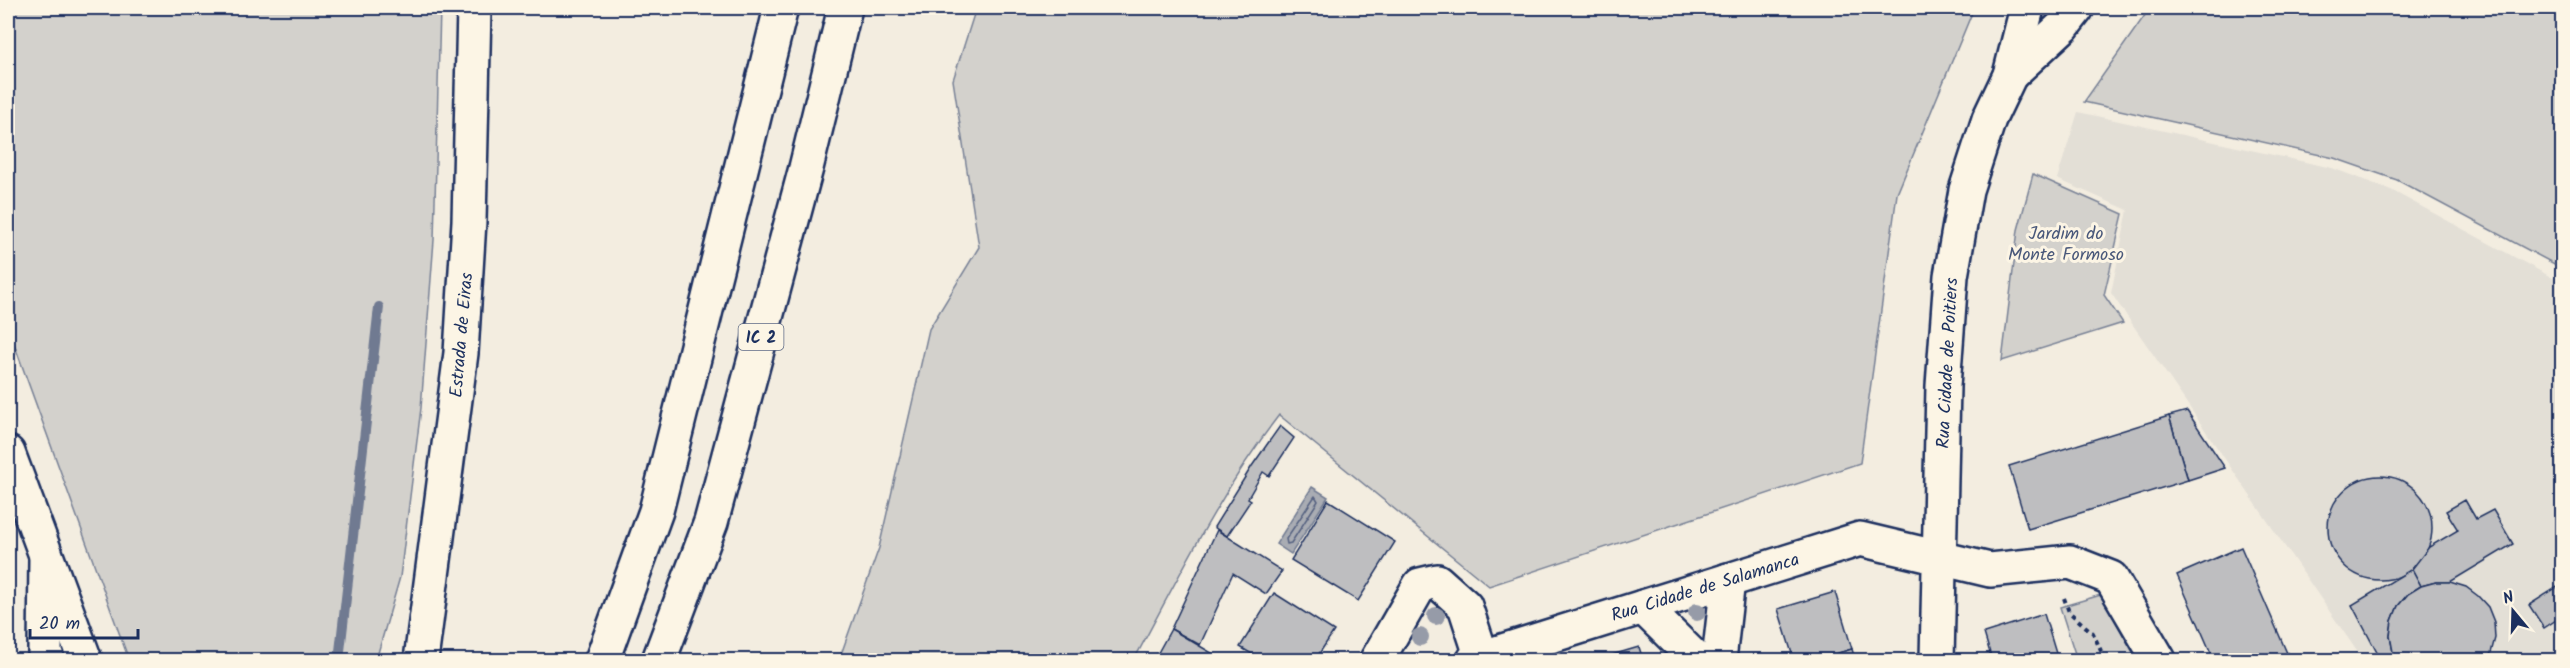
<svg xmlns="http://www.w3.org/2000/svg" width="2570" height="668" viewBox="0 0 2570 668" font-family="Kalam,sans-serif">
<style>
.built{fill:#e3dfd6}
.green{fill:#d3d1cc;stroke:#778095;stroke-width:1.5}
.water{fill:#a9acb3;stroke:#707a91;stroke-width:1.5}
.lines{fill:none;stroke-linecap:round;stroke-linejoin:round}
.shore{stroke:#546180;stroke-width:1.5}
.stream{stroke:#707a91;stroke-width:10}
.building{fill:#bebec0;stroke:#1b2f5e;stroke-width:1.5}
.minor-casing{stroke:#1b2f5e;stroke-width:38}
.major-casing{stroke:#1b2f5e;stroke-width:38}
.highway-casing{stroke:#1b2f5e;stroke-width:38}
.path{stroke:#1b2f5e;stroke-width:4;stroke-dasharray:4.5 4.5;stroke-linecap:butt}
.minor{stroke:#fcf5e5;stroke-width:33}
.major{stroke:#fcf5e5;stroke-width:33}
.highway{stroke:#fcf5e5;stroke-width:33}
.tree{fill:#969ba8}
.labels{text-anchor:middle;stroke-width:6;stroke-linejoin:round;paint-order:stroke}
.shield{fill:#fcf5e5;stroke:#5e6a86;stroke-width:1.5}
.shield-label{font-size:16px;font-weight:bold;fill:#1b2f5e}
.park-label{font-size:18px;fill:#49587a;stroke:#fcf5e5}
.street-label{font-size:18px;fill:#1b2f5e;stroke:#fcf5e5}
</style>
<rect width="100%" height="100%" fill="#f3ede0"/>
<filter id="ink" filterUnits="userSpaceOnUse"><feTurbulence type="fractalNoise" baseFrequency=".0167" numOctaves="2"/><feDisplacementMap in="SourceGraphic" scale="12" xChannelSelector="R" yChannelSelector="G"/><feConvolveMatrix kernelMatrix="1 2 1 2 8 2 1 2 1" color-interpolation-filters="sRGB"/></filter>
<g filter="url(#ink)">
<polygon class="built" points="2078,112 2332,168 2391,190 2562,283 2562,660 2363,660 2111,293 2128,210 2057,179"/>
<g class="green">
<polygon points="8,8 440,8 434,240 421,408 400,577 376,660 129,660 8,327"/>
<path d="M 976,8 L 1974,8 L 1897,194 L 1860,463 L 1489,586 L 1279,415 C 1221,491 1179,576 1134,660 L 839,660 L 879,548 L 929,329 L 979,247 L 953,80 Z"/>
<polygon points="2150,8 2562,8 2562,268 2397,180 2334,158 2084,102"/>
<polygon points="2033,174 2123,214 2104,295 2123,323 2002,361 2018,230"/>
<polygon points="2101,595 2137,660 2077,660 2060,607"/>
</g>
<polygon class="water" points="1312,487 1328,497 1291,554 1276,544"/>
<g class="lines">
<polygon class="shore" points="1315,496 1318,501 1291,543 1287,544 1286,539"/>
<polyline class="stream" points="339,660 379,307"/>
</g>
<g class="building">
<polygon points="2187,411 2225,468 2188,480 2169,416"/>
<polygon points="2169,416 2188,480 2028,529 2009,466"/>
<polygon points="1280,426 1294,438 1269,476 1263,472 1248,498 1251,500 1227,536 1214,527 1252,466"/>
<circle cx="2380" cy="528" r="52"/>
<polygon points="1328,500 1395,542 1358,601 1291,560"/>
<polygon points="2465,500 2476,519 2493,510 2513,544 2450,582 2436,582 2421,586 2412,569 2429,547 2458,530 2446,511"/>
<polygon points="1217,530 1282,571 1266,594 1233,573 1200,645 1171,629"/>
<polygon points="2241,547 2290,660 2214,660 2177,575"/>
<polygon points="2412,569 2421,586 2408,594 2398,606 2392,621 2390,636 2393,652 2398,660 2381,660 2352,605"/>
<polygon points="2436,582 2450,582 2466,587 2478,596 2488,607 2494,622 2495,638 2491,653 2487,660 2398,660 2393,652 2390,636 2392,621 2398,606 2408,594 2421,586"/>
<polygon points="2562,584 2562,616 2544,628 2529,605"/>
<polygon points="1835,592 1852,649 1815,660 1794,660 1778,609"/>
<polygon points="1274,593 1334,631 1315,660 1262,660 1240,647"/>
<polygon points="2044,614 2058,660 1992,660 1984,633"/>
<polygon points="1171,629 1215,655 1211,660 1154,660"/>
<polygon points="1639,647 1643,660 1595,660"/>
<polygon points="1852,649 1855,660 1815,660"/>
</g>
<g class="lines">
<g class="minor-casing">
<g id="minor">
<polyline points="2010,75 2063,26 2077,8"/>
<polyline points="46,558 45,652 48,660"/>
<polyline points="1643,607 1697,660"/>
<polyline points="421,660 461,353 469,221 474,8"/>
<polyline points="1377,660 1420,585 1437,581 1465,606 1482,658"/>
<polyline points="1474,660 1860,539 1990,570 2070,562 2111,578 2159,660"/>
<polyline points="1719,660 1728,580"/>
<polyline points="1937,660 1943,386 1951,276 1966,190 1989,119 2010,75 2027,8"/>
</g>
</g>
<g class="major-casing">
<polyline id="major" points="8,453 85,660"/>
</g>
<g class="highway-casing">
<g id="highway">
<polyline points="602,660 656,511 781,8"/>
<polyline points="659,660 711,522 806,168 845,8"/>
</g>
</g>
<polyline class="path" points="2064,598 2069,612 2093,633 2105,660"/>
<use href="#minor" class="minor"/>
<use href="#major" class="major"/>
<use href="#highway" class="highway"/>
</g>
<g class="tree">
<circle cx="1697" cy="612" r="9"/>
<circle cx="1436" cy="616" r="9"/>
<circle cx="1420" cy="637" r="9"/>
</g>
</g>
<g class="labels">
<rect class="shield" x="738.5" y="324" width="45" height="26" rx="4.5"/>
<g class="shield-label">
<text x="761" y="343">IC 2</text>
</g>
<g class="park-label">
<text x="2066" y="239">Jardim do<tspan x="2066" dy="21">Monte Formoso</tspan></text>
</g>
<g class="street-label">
<text transform="translate(461 335) rotate(-85)" y="6">Estrada de Eiras</text>
<text transform="translate(1947 363) rotate(-87)" y="6">Rua Cidade de Poitiers</text>
<text transform="translate(1705 587) rotate(-17)" y="6">Rua Cidade de Salamanca</text>
</g>
</g>
<rect width="2570" height="668" fill="none" stroke="#fcf5e5" stroke-width="30"/>
<rect x="15" y="15" width="2540" height="638" fill="none" stroke="#1b2f5e" stroke-width="2" filter="url(#ink)"/>
<g transform="translate(2513 611) rotate(341)" stroke="#fcf5e5" stroke-width="4.5" paint-order="stroke">
<path d="M0-4.5L10 22L0 15L-10 22Z" fill="#1b2f5e"/>
<text y="-9" font-size="16" font-weight="bold" text-anchor="middle" fill="#1b2f5e">N</text>
</g>
<path d="M30 629v9h108v-9" fill="none" stroke="#1b2f5e" stroke-width="3"/>
<text x="39" y="629" font-size="18" fill="#1b2f5e" stroke="#fcf5e5" stroke-width="4.5" paint-order="stroke">20 m</text>
</svg>
